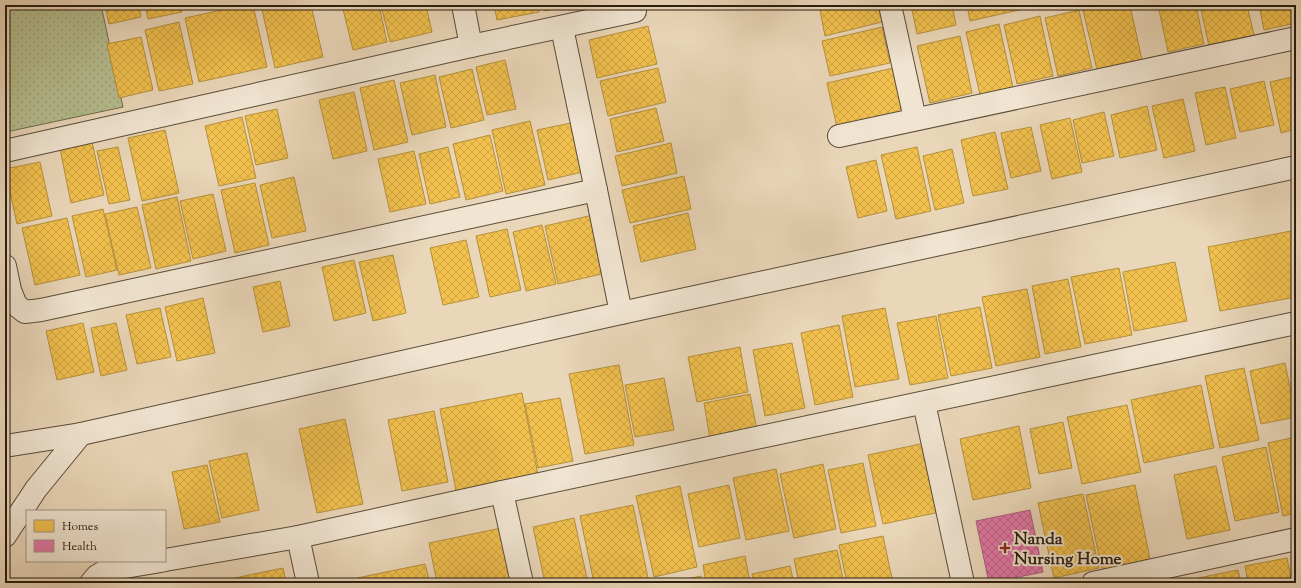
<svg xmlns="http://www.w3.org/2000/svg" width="1301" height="588" viewBox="0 0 1301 588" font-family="'Sorts Mill Goudy',serif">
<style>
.park{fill:url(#park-dots);stroke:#6f6e50}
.homes{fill:url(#homes-cross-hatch);stroke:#b5903c}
.health{fill:url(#health-cross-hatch);stroke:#ab5c7b}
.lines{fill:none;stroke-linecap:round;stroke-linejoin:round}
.minor-casing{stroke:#584c3b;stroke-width:24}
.minor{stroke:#f1e5d2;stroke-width:22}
.poi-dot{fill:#8f2418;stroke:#f1e5d2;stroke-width:1.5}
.labels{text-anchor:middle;stroke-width:4;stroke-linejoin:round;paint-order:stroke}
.poi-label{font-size:17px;font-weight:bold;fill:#281d11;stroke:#f1e5d2;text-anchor:start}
</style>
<defs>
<pattern id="park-dots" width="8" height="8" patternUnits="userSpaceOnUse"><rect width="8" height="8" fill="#b6be90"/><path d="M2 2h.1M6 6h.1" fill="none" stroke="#9ca37b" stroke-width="1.8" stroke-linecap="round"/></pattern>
<pattern id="homes-cross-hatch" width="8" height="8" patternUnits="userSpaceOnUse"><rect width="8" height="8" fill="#f2c14e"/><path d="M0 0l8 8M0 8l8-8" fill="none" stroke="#d0a543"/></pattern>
<pattern id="health-cross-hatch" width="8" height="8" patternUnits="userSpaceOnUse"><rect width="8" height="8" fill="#e377a8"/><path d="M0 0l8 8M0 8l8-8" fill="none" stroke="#b86187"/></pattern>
</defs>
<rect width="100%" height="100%" fill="#ead7b9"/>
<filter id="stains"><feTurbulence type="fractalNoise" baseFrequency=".005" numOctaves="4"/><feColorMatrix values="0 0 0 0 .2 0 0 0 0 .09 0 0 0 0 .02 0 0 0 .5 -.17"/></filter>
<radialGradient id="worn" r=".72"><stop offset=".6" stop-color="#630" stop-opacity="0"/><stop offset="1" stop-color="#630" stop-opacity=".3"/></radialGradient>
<polygon class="park" points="5,5 101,5 123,107 6,132"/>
<g class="homes">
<polygon points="105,5 139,5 141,17 109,24"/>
<polygon points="145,5 181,5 182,12 148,19"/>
<polygon points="185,5 208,5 186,10"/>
<polygon points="244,5 253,5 267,67 199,82 185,18"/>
<polygon points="261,5 311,5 323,57 275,68"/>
<polygon points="342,5 379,5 387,42 353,50"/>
<polygon points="381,5 426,5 432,32 390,42"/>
<polygon points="494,5 538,5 539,12 497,20"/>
<polygon points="543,5 573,5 545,11"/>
<polygon points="819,5 878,5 882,22 825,36"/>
<polygon points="911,5 952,5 956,25 917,34"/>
<polygon points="967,5 1041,5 970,21"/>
<polygon points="1104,5 1130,5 1142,60 1097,70 1083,10"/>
<polygon points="1158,5 1196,5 1204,44 1168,52"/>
<polygon points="1200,5 1247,5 1254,35 1209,46"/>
<polygon points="1259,5 1296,5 1296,23 1264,30"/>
<polygon points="1079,10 1092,68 1058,76 1045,18"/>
<polygon points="1040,16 1053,76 1017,84 1004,25"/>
<polygon points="179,22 193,84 159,91 145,30"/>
<polygon points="999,24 1013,87 980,95 966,32"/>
<polygon points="648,26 657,64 597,78 589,40"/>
<polygon points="882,27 890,63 830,76 822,41"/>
<polygon points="960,36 972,93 930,103 917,46"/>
<polygon points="141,37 153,90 119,98 107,44"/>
<polygon points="505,60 516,109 487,115 476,67"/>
<polygon points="898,67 909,116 838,132 827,83"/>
<polygon points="658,68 666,102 608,116 600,81"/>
<polygon points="472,69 484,120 451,128 439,77"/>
<polygon points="435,75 446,127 412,135 400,83"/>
<polygon points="1296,76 1296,129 1281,133 1270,82"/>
<polygon points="394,80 408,142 374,150 360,88"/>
<polygon points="1264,81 1274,125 1240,132 1230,89"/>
<polygon points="1225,87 1236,138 1206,145 1195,93"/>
<polygon points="354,92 367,151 333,159 319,100"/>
<polygon points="1183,99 1195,151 1164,158 1152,106"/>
<polygon points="1147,106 1157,150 1120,158 1111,115"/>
<polygon points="656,108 664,141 617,152 610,119"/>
<polygon points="277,109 288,158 256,165 245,116"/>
<polygon points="1104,112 1114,156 1082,163 1073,120"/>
<polygon points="242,117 256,178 219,186 205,126"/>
<polygon points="1070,118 1082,172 1052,179 1040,125"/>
<polygon points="530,121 545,185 506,194 492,130"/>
<polygon points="576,122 587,171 548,180 537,130"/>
<polygon points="1031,127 1041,171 1011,178 1001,133"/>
<polygon points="165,130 179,193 142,201 128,138"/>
<polygon points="995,132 1008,189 973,196 961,140"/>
<polygon points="490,135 503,191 466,200 453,144"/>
<polygon points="92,142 104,195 71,203 60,149"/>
<polygon points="671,143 677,173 622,186 615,156"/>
<polygon points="118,147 130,200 109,204 97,151"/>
<polygon points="448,147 460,197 430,204 419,154"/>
<polygon points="917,147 931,211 896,219 881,155"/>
<polygon points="952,149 964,203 935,210 923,156"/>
<polygon points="414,151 426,204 390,212 378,159"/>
<polygon points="876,160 887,211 858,218 846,167"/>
<polygon points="40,162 52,216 17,224 5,169"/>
<polygon points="684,176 691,209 630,223 622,190"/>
<polygon points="294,177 306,231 272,238 260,185"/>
<polygon points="255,183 269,245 235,253 221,190"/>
<polygon points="213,194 226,251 193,259 180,201"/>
<polygon points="177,197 191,261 156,269 142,205"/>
<polygon points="137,207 151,268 119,275 105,214"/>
<polygon points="103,209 117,270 86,277 72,216"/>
<polygon points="688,213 696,249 641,262 633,226"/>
<polygon points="593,215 606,273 558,284 545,226"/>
<polygon points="67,218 80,275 35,285 22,228"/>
<polygon points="542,225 556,284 526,291 513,232"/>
<polygon points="507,229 521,290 490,297 476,236"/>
<polygon points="1296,230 1296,297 1220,311 1208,247"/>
<polygon points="466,240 479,297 443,305 430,248"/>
<polygon points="393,255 406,313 373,321 359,262"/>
<polygon points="354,260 366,313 334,321 322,267"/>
<polygon points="1175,262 1187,321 1134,331 1123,272"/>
<polygon points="1119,268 1132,335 1085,344 1071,277"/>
<polygon points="1068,279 1081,347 1045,354 1032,286"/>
<polygon points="280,281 290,326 263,332 253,287"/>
<polygon points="1027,289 1040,357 996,366 982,297"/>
<polygon points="203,298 215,353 177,361 165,307"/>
<polygon points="980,307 992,368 951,376 938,315"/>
<polygon points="160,308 171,357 137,364 126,315"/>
<polygon points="885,308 899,379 855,387 842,316"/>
<polygon points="936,316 948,378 910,385 897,323"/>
<polygon points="5,322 9,341 5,342"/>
<polygon points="83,323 94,372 57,380 46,331"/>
<polygon points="116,323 127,370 101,376 91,328"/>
<polygon points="839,325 853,397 815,405 801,333"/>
<polygon points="792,343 805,408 765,416 753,350"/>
<polygon points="740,347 748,392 697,402 688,357"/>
<polygon points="1296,358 1296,381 1291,359"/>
<polygon points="1285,363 1296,417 1261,424 1250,371"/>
<polygon points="619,365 634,445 585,454 569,374"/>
<polygon points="1244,368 1259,440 1220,448 1205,376"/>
<polygon points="664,378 674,430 635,437 625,385"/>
<polygon points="1201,385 1214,448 1144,463 1131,400"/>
<polygon points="522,393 539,480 457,496 440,409"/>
<polygon points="750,394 758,436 711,445 704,403"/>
<polygon points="560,398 573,461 538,468 525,404"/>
<polygon points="1127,405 1141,472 1082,484 1067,417"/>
<polygon points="434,411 448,482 402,491 388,420"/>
<polygon points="345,419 363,504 317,513 299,429"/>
<polygon points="1063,422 1072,468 1039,474 1030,429"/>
<polygon points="1019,426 1031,488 973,500 960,439"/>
<polygon points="1296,437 1296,513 1283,516 1268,443"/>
<polygon points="925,443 940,512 883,524 868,455"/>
<polygon points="1266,447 1279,512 1235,521 1222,457"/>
<polygon points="247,453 259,510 222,518 209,461"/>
<polygon points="863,463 876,526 841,533 828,470"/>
<polygon points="823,464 836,529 794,538 780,474"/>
<polygon points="207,465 220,522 184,529 172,472"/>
<polygon points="1216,466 1230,530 1187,539 1174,475"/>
<polygon points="776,469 789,531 746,540 733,478"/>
<polygon points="729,485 740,538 699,547 688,494"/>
<polygon points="1135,485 1150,559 1102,570 1086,495"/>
<polygon points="680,486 697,567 654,577 636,496"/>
<polygon points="1083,494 1099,568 1054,578 1038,503"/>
<polygon points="633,505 649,583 594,583 580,516"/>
<polygon points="574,518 588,583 545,583 533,527"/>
<polygon points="506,527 516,577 489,583 437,583 429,543"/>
<polygon points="883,536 893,583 847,583 839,545"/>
<polygon points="837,550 844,583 799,583 794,559"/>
<polygon points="745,556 750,583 706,583 703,565"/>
<polygon points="1287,558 1292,583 1248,583 1245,566"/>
<polygon points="425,564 430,583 358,583 357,578"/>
<polygon points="790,566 794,583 754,583 752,574"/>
<polygon points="283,568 286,583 231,583 230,579"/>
<polygon points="1238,570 1241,583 1199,583 1198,578"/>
<polygon points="701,576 702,583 666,583"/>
</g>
<polygon class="health" points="1030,510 1043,572 989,583 976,521"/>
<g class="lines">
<g class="minor-casing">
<g id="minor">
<polyline points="463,5 471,46"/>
<polyline points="890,5 915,119"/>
<polyline points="562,28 596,190 621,313"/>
<polyline points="839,136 1296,38"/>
<polyline points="5,151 471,46 635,11"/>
<polyline points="5,266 10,290 16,305 25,312 41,310 596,190"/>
<polyline points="924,403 963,583"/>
<polyline points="5,446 81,434 621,313 1296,167"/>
<polyline points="502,492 522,583"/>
<polyline points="5,536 36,489 81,434"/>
<polyline points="298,537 308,583"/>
<polyline points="165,560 298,537 502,492 1296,323"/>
<polyline points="91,583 97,576 107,570 161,561"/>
<polyline points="1093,583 1296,539"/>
</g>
</g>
<use href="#minor" class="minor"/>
</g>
<path class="poi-dot" d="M1003 542h4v4h4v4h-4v4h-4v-4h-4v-4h4z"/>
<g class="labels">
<g class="poi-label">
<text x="1014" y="544">Nanda<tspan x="1014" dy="20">Nursing Home</tspan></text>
</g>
</g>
<rect width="1301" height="588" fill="none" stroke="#ead7b9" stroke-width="20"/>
<rect x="6" y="6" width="1289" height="576" fill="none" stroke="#281d11" stroke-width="2"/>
<rect x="10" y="10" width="1281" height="568" fill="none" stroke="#281d11"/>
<rect x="26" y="510" width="140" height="52" fill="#f1e5d2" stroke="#a19585"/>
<rect x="34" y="520" width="20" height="12" fill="#f2c14e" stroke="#a19585"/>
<text x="62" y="530" font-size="12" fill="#281d11">Homes</text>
<rect x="34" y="540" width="20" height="12" fill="#e377a8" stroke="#a19585"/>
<text x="62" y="550" font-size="12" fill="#281d11">Health</text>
<rect width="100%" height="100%" filter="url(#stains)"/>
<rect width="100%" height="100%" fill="url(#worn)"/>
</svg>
